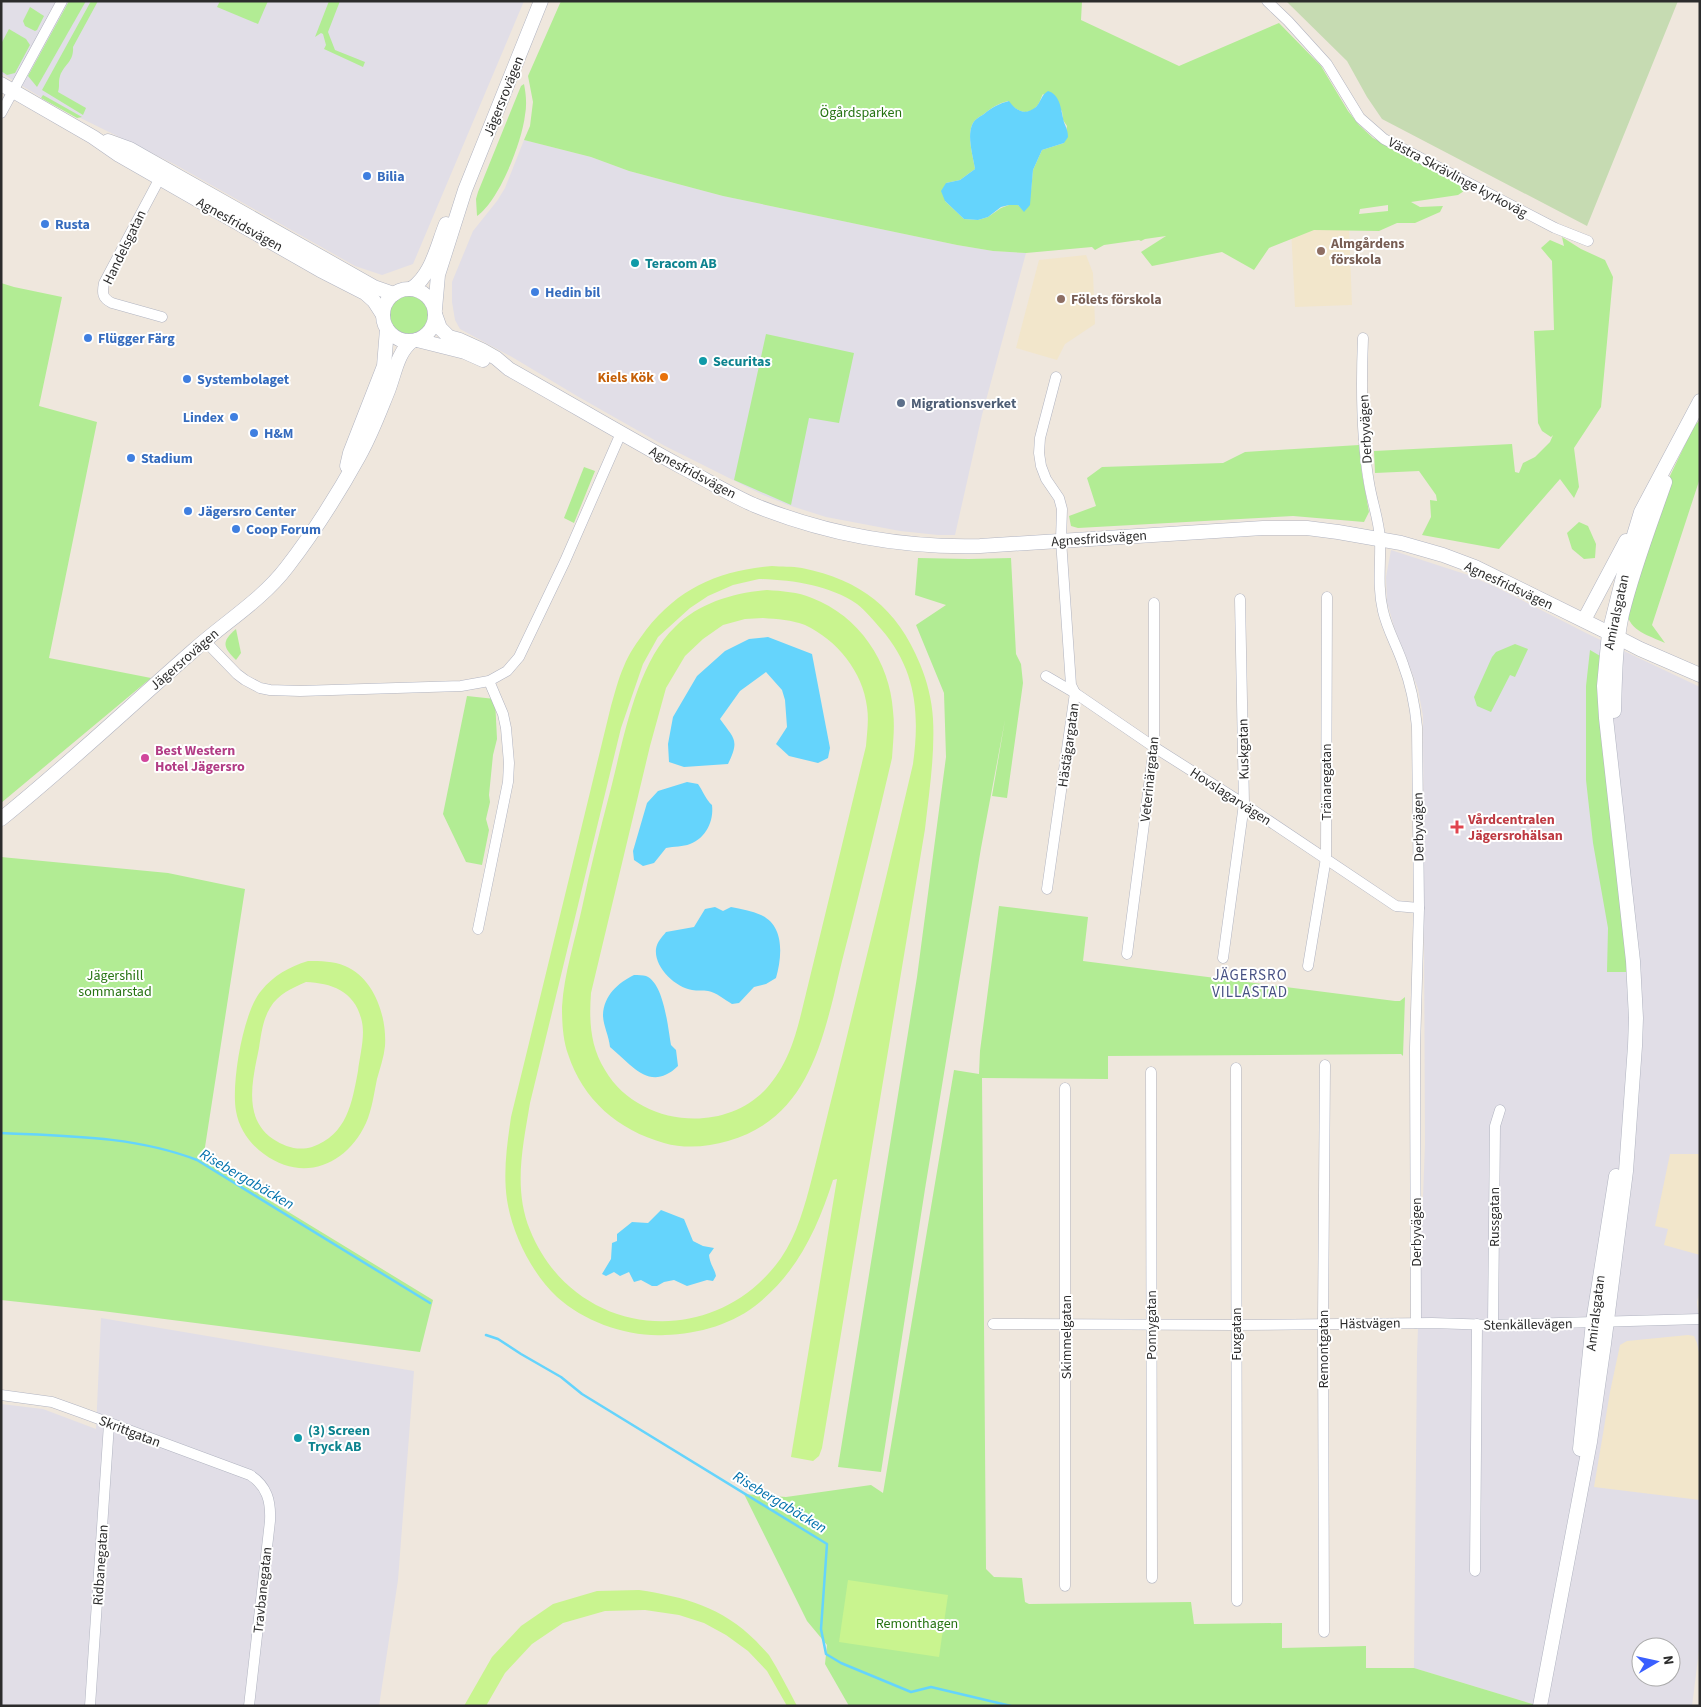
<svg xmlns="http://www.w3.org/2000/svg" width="1701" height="1707" viewBox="0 0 1701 1707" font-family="'Source Sans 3',sans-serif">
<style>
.industrial{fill:#e1dee7;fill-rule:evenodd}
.education{fill:#f2e6cb}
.green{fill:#b2ec94;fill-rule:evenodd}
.cemetery{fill:#c6dbb2}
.pitch{fill:#c9f48f;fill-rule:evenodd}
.water{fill:#65d4fc}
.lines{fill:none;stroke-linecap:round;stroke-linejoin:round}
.stream{stroke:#65d4fc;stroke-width:2.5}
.street-casing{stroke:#b1b4c1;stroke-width:11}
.secondary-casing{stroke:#b1b4c1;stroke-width:15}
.street{stroke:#fff;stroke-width:10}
.secondary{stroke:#fff;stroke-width:14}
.shop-dot{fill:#3f7fe0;stroke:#fff;stroke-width:2}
.education-dot{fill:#8d6e63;stroke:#fff;stroke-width:2}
.culture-dot{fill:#0f9aa8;stroke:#fff;stroke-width:2}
.food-dot{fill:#e8710a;stroke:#fff;stroke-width:2}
.service-dot{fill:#5c6f8a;stroke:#fff;stroke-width:2}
.hotel-dot{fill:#d1479c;stroke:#fff;stroke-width:2}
.health-dot{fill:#e0444e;stroke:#fff;stroke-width:2}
.labels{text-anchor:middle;stroke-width:4;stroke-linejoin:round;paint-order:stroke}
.street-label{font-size:14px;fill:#2c2c2c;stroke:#fff}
.park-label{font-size:14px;fill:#267312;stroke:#fff}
.shop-label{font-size:14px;font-weight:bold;fill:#366cbe;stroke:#fff;text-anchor:start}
.education-label{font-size:14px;font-weight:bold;fill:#785e54;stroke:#fff;text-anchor:start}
.culture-label{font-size:14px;font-weight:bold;fill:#0d838f;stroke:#fff;text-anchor:start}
.food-label{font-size:14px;font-weight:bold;fill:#c56008;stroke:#fff;text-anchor:end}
.service-label{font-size:14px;font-weight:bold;fill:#4e5e75;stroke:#fff;text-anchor:start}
.hotel-label{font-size:14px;font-weight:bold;fill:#b23c85;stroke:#fff;text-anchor:start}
.health-label{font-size:14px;font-weight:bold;fill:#be3a42;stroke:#fff;text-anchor:start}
.neighbourhood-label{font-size:15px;letter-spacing:1px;fill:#475183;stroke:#fff}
.water-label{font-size:15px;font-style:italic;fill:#0071ac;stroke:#fff}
</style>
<rect width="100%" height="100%" fill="#efe7dd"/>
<g class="industrial">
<polygon points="1,1 524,1 413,264 382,275 355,266 174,164 52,104 1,73"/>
<polygon points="524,140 591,157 629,171 723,196 957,245 993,251 1026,253 982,415 955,535 938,535 900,531 826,517 788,505 761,494 665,446 577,396 512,357 460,329 455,320 452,302 452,282 473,231 497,201 505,188"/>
<path d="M 1391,550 L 1468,575 L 1496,587 L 1588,634 L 1700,687 L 1700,1289 L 1697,1302 L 1700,1332 L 1700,1643 L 1692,1706 L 1539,1706 L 1414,1668 L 1417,1355 L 1425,1144 L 1423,716 L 1418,689 L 1407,659 L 1395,630 L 1387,602 L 1386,577 ZM 1641,1647 L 1671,1647 L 1671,1677 L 1641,1677 Z"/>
<polygon points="101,1318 414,1371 398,1580 379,1706 1,1706 1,1404 43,1409 96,1429"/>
</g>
<g class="education">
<polygon points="1349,226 1352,305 1295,307 1291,228"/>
<polygon points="1086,255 1093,273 1095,324 1065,344 1057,360 1016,348 1039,260"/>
<polygon points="1670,1154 1700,1154 1700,1255 1664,1245 1668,1229 1655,1226"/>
<polygon points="1688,1335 1694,1336 1697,1343 1700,1358 1700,1500 1594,1487 1610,1392 1620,1345 1627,1341"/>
</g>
<g class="green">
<polygon points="69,1 86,1 37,87 28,76"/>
<path d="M 91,1 L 98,1 L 73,47 C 74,62 64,64 60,76 C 58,82 60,86 58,92 L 86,108 L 83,115 L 42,90 Z"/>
<polygon points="220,1 268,1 258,24 217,7"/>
<polygon points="329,1 340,1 328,32 335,50 365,62 363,67 324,49 326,45 323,34 321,33 315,37"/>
<path d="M 561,1 L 1082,1 L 1081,20 L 1179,66 L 1279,23 L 1321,66 L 1348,111 L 1359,125 L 1373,138 L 1467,189 L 1458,195 L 1411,202 L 1420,207 L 1443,206 L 1440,212 L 1415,223 L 1397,223 L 1379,231 L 1314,230 L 1269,248 L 1254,270 L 1222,252 L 1152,266 L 1141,252 L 1166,236 L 1145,239 L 1141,241 L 1139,240 L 1104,245 L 1095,250 L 1092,247 L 1026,253 L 993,251 L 957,245 L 723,196 L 629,171 L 591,157 L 524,140 L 530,126 L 533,102 L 528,76 ZM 1043,94 L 1062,111 L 1063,120 L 1067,126 L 1064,143 L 1042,150 L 1033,170 L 1031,191 L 1024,211 L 1018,205 L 1009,205 L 1001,208 L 988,217 L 978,220 L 964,219 L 945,201 L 946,183 L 960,180 L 975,169 C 973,156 967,137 972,125 C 974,120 979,117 984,114 C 991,108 999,103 1008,101 C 1015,111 1028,117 1037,106 C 1040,103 1041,97 1043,94 ZM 1388,205 L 1388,211 L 1359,214 L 1360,209 Z"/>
<polygon points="30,7 44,16 37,30 35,31 25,26 23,21"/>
<polygon points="9,29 26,39 30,45 15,73 7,75 1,71 1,44"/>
<path d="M 524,84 C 526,94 527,105 525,115 C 522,142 499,201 477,216 L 476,199 L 478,192 L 521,86 Z"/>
<polygon points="43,95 82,117 77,118 41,98"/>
<polygon points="1562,237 1581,249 1605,260 1613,277 1601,407 1574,448 1579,487 1574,498 1560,479 1499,549 1422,535 1431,517 1430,500 1437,501 1436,495 1419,471 1375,473 1374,451 1512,444 1515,472 1519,473 1523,463 1535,457 1550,442 1553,435 1551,437 1542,431 1538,423 1534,331 1554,330 1552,261 1541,248 1550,240 1564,246"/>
<polygon points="1,283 14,287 62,297 39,406 97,422 49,658 151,678 1,803"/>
<circle cx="409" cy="315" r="19"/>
<polygon points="766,334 854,353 839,423 809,418 791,505 734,480"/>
<path d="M 1700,420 L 1700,478 L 1652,625 L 1665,643 C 1648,635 1631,632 1626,612 L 1669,478 L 1694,426 Z"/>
<polygon points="1359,445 1362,474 1369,512 1364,522 1293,516 1078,528 1071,526 1069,516 1096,506 1087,478 1102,467 1223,463 1245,452"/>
<polygon points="584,467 595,471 574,523 564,518"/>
<polygon points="1579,522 1588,526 1596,544 1595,558 1584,559 1572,549 1567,533"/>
<polygon points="918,558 969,559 1011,558 1016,654 1021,664 1023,683 1007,798 992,796 1005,720 981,848 925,1189 881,1472 838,1467 917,977 946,757 944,693 916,625 946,605 915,595"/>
<path d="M 236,629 L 241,653 L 236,660 C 223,647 221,642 236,629 Z"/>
<polygon points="1515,644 1528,649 1515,677 1510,675 1491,712 1477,706 1474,697 1492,657 1496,652"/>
<polygon points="1590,650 1602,657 1630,972 1607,972 1608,928 1593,843 1586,780 1586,686"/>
<polygon points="467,696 495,699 497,739 493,755 489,795 490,802 486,819 489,830 482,865 466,862 443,814"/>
<polygon points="1,857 168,873 245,889 203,1160 433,1300 420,1352 102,1311 1,1300"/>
<polygon points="999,906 1088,917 1083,961 1395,1001 1400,1001 1405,997 1403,1056 1401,1054 1108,1056 1108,1079 982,1078 986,1569 994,1577 1022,1578 1025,1602 1029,1604 1191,1602 1194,1624 1282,1623 1282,1648 1366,1646 1366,1668 1414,1668 1539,1706 849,1706 825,1664 827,1645 807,1621 744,1494 786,1497 871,1485 883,1493 954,1070 979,1074 980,1051"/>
</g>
<polygon class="cemetery" points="1286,1 1678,1 1587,226 1382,119 1367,97 1347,61"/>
<g class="pitch">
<path d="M 772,566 C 781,567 792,566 802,568 C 861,580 897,608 920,664 C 927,681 932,700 933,719 C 935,755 929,793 925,829 L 822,1448 L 819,1456 L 813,1461 L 791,1457 L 837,1179 L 833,1180 C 818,1227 799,1269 760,1302 C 734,1324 699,1334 665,1335 C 627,1337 585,1322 557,1297 C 532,1274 512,1233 507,1200 C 503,1172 507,1145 511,1117 L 611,706 C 615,693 618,679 624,666 C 629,653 638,641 646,630 C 680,587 719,571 772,566 ZM 759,579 C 792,580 829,585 857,604 C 866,611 874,621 881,629 C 916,669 920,713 913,764 C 888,872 861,978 835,1085 C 827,1116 820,1147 812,1178 C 805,1205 797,1235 781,1258 C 714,1353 574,1339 530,1230 C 513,1188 523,1146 530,1103 L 621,728 L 643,664 L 658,637 L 690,608 L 708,596 L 733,585 Z"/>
<path d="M 767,590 C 782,591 798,592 812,598 C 859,616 890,662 893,711 C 895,727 893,742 892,758 C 879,814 865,870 851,926 C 845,949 839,972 834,995 C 818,1059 799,1121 728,1141 C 708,1147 685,1149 664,1143 C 618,1130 583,1100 568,1054 C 563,1040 562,1023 562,1007 C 564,974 575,940 582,908 C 590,869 600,830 610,792 C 623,742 636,664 675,627 C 699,603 733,593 767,590 ZM 763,618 C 777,619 792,620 805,625 C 837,640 863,672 867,707 C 869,720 867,733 866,746 L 802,1010 C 795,1039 787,1066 766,1089 C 722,1136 637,1125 605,1070 C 590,1046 589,1020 591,993 L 650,746 L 666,688 L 685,656 L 703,639 L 723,625 L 745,619 Z"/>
<path d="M 308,961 C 321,961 333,961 345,966 C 374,978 387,1016 385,1046 C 384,1057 380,1068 377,1079 C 374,1093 372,1110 366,1123 C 347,1165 303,1183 264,1154 C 250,1144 239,1129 236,1111 C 231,1084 243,1012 261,991 C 274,975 289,967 308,961 ZM 306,982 C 331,983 354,991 361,1018 C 366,1034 360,1054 358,1071 C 352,1103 347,1135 312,1147 C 298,1151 285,1147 273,1139 C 242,1118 253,1078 259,1048 C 261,1035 263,1019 270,1008 C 278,994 292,988 306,982 Z"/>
<polygon points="848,1580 948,1595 939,1657 839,1642"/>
<path d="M 639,1590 C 685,1597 722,1607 756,1641 C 760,1646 765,1650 769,1655 C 779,1671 788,1689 797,1706 L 787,1706 L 767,1671 L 748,1651 L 726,1635 L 704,1623 L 679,1615 L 645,1610 L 605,1611 L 563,1623 L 532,1644 L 505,1673 L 486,1706 L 464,1706 L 492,1657 L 521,1626 L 553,1604 L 597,1591 Z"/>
</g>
<g class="water">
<path d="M 1048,91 C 1059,94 1061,107 1063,118 C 1064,125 1068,128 1068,137 L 1064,143 L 1042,150 L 1033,170 L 1030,205 L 1024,212 L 1018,205 L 1009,205 L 1001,207 L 988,217 L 978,220 L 964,219 L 945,201 L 941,191 L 946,183 L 960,180 L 975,169 C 973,156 967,137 972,125 C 974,120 979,117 984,114 C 991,108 1000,103 1009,101 C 1016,111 1025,116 1036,107 C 1041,102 1041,95 1048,91 Z"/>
<path d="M 768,637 L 812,654 L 830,748 L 828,758 L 818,763 L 789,756 L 776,744 L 787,727 L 785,700 L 782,690 L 766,672 L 740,691 L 720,719 C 734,739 740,739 728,764 L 684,767 L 669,762 L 668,744 L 673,717 L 697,676 L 725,651 L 749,639 Z"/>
<path d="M 687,782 L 698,784 C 703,791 706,800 712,805 C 714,821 706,838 690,844 C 683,847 674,846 666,848 L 654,863 L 643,866 L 634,860 L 633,851 L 647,803 L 658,791 Z"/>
<path d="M 715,907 L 723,911 L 731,907 C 741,909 752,911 761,915 C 785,926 782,957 776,978 L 766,984 L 754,987 L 739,1003 L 732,1004 C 725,1000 716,992 708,991 C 703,990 697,991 692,990 C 675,987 654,967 656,949 C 657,942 662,937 666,932 L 694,927 L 705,909 Z"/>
<path d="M 634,975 C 638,975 643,975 646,976 C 664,983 668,1028 671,1045 L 676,1050 L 678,1066 C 650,1093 632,1065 610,1047 C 609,1036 603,1025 603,1015 C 604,995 618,983 634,975 Z"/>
<path d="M 661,1210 L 684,1219 L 693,1241 L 703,1246 L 714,1248 L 709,1255 C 710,1265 715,1269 716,1276 L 713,1281 L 707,1280 L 687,1286 L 674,1280 L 664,1282 L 657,1286 L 652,1286 L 641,1280 L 634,1282 L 629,1272 L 620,1276 L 614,1272 L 606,1276 L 602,1274 L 611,1259 L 612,1243 L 617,1241 L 617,1234 L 632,1222 L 648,1223 Z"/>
</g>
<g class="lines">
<g class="stream">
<path d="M 1,1133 C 67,1136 135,1136 197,1160 L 430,1303"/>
<polyline points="486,1335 498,1339 521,1354 561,1377 582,1394 827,1544 821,1629 826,1654 841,1663 911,1692 931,1687 1011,1706"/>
</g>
<g class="street-casing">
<g id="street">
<polyline points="1267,1 1288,21 1327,64 1360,118 1384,139 1555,228 1588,241"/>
<polyline points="1,113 62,1"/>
<path d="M 162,174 L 104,283 C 102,293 102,298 112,303 L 162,317"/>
<path d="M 1363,338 C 1361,386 1361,436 1369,483 C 1372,502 1379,520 1380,539 C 1381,563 1377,586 1383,611 C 1387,629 1397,646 1403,664 C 1411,685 1415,706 1417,727 L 1419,908 L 1415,1048 L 1416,1323"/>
<polyline points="205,641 237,674 245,680 260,688 270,690 300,691 461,686 489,681 507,671 519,657 565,561 621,433"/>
<polyline points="1046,676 1075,693 1154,747 1244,804 1396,906 1419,908"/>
<polyline points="1047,889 1075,693 1071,685 1061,540 1062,509 1059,498 1046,479 1041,466 1039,453 1040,438 1056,377"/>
<polyline points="478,929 508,782 509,763 506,728 503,714 489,681"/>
<polyline points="1127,954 1154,747 1154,603"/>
<polyline points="1223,958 1244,804 1240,599"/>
<polyline points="1308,966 1326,858 1327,597"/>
<polyline points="1236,1068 1237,1601"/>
<polyline points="1151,1072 1152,1578"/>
<polyline points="1065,1088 1065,1586"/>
<polyline points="993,1324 1236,1325 1432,1323 1493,1325 1700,1319"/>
<polyline points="1493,1325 1495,1126 1500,1110"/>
<path d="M 1,1395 L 52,1402 L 80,1412 L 250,1475 C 267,1486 271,1501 270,1521 L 249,1706"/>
<polyline points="1475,1571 1477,1324"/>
<polyline points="1324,1632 1323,1324 1325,1065"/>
<polyline points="90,1706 109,1424"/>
</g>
</g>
<g class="secondary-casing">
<g id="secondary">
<polyline points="1,84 93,137 119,155 320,270 365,293 374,301 383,315"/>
<polyline points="108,141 130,149 144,157 374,287 394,294"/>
<circle cx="409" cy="315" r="26"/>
<path d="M 411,289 C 432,275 437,246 446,224"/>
<polyline points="435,309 438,275 465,190 541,1"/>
<path d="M 435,314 L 440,328 L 449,337 L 460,340 L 482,350 L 496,358 L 509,369 C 566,401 623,435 680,466 C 705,479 729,494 754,505 C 826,534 903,548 980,546 L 1263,528 L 1307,528 L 1338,532 L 1401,543 L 1443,555 L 1475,567 L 1609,633 L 1640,649 L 1700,675"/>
<polyline points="417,340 465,352 483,360"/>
<polyline points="347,466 350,453 384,366 387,329"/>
<polyline points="1584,620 1626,541"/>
<path d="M 1614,711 C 1615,679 1615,646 1622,614 C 1633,569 1650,525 1665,482"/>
<path d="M 1,819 C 68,765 130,706 194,650 C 225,622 262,600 287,567 C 314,532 338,494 359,456 C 371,435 379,413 388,391 C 395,373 397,353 412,341"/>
<polyline points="1580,1449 1593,1322 1616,1176"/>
<polyline points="1540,1706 1590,1442 1604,1344 1626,1171 1635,1046 1636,1018 1633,961 1606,718 1604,686 1609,633 1631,545 1641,512 1700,401"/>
</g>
</g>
<use href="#street" class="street"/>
<use href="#secondary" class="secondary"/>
</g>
<g class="shop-dot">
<circle cx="367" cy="176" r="5"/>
<circle cx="45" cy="224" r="5"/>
<circle cx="535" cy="292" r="5"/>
<circle cx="88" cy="338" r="5"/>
<circle cx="187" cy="379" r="5"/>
<circle cx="234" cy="417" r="5"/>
<circle cx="254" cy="433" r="5"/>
<circle cx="131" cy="458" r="5"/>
<circle cx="188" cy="511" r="5"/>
<circle cx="236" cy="529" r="5"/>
</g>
<g class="education-dot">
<circle cx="1321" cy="251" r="5"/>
<circle cx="1061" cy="299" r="5"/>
</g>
<g class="culture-dot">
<circle cx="635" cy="263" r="5"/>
<circle cx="703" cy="361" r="5"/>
<circle cx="298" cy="1438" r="5"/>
</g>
<circle class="food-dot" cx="664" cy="377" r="5"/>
<circle class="service-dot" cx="901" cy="403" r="5"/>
<circle class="hotel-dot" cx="145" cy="758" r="5"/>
<path class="health-dot" d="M1454.5 819.5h5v5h5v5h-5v5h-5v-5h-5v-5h5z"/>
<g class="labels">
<g class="street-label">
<text transform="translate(503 96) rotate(-68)" y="5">Jägersrovägen</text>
<text transform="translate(1458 177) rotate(28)" y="5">Västra Skrävlinge kyrkoväg</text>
<text transform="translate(240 224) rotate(29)" y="5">Agnesfridsvägen</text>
<text transform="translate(124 247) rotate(-64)" y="5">Handelsgatan</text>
<text transform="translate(1365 429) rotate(-93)" y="5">Derbyvägen</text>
<text transform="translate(693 472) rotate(28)" y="5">Agnesfridsvägen</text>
<text transform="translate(1099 538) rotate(-4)" y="5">Agnesfridsvägen</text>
<text transform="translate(1509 585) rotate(25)" y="5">Agnesfridsvägen</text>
<text transform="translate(1616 612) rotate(-78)" y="5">Amiralsgatan</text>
<text transform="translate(184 659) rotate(-41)" y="5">Jägersrovägen</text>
<text transform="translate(1068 745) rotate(-82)" y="5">Hästägargatan</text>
<text transform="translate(1243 749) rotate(-91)" y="5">Kuskgatan</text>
<text transform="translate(1149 779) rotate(-84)" y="5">Veterinärgatan</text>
<text transform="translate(1326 782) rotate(-90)" y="5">Tränaregatan</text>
<text transform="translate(1231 796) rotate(33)" y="5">Hovslagarvägen</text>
<text transform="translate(1418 827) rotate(-91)" y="5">Derbyvägen</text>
<text transform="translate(1494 1217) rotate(-90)" y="5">Russgatan</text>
<text transform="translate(1416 1232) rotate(-90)" y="5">Derbyvägen</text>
<text transform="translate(1595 1313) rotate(-83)" y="5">Amiralsgatan</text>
<text transform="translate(1370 1323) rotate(-1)" y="5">Hästvägen</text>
<text transform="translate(1528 1324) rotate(-1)" y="5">Stenkällevägen</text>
<text transform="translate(1151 1325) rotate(-90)" y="5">Ponnygatan</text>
<text transform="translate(1236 1334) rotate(-90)" y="5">Fuxgatan</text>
<text transform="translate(1066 1337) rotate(-90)" y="5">Skimmelgatan</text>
<text transform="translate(1323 1349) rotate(-90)" y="5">Remontgatan</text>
<text transform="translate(130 1431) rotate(21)" y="5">Skrittgatan</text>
<text transform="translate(100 1565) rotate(-86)" y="5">Ridbanegatan</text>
<text transform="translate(262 1590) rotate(-84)" y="5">Travbanegatan</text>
</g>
<g class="park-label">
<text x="861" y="117">Ögårdsparken</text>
<text x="115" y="980">Jägershill<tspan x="115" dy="16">sommarstad</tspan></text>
<text x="917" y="1628">Remonthagen</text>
</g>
<g class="shop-label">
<text x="377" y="181">Bilia</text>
<text x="55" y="229">Rusta</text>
<text x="545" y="297">Hedin bil</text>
<text x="98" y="343">Flügger Färg</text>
<text x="197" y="384">Systembolaget</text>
<text x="224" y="422" text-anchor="end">Lindex</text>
<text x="264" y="438">H&amp;M</text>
<text x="141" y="463">Stadium</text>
<text x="198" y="516">Jägersro Center</text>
<text x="246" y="534">Coop Forum</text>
</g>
<g class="education-label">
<text x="1331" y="248">Almgårdens<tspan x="1331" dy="16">förskola</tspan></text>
<text x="1071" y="304">Fölets förskola</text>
</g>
<g class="culture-label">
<text x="645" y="268">Teracom AB</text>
<text x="713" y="366">Securitas</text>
<text x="308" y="1435">(3) Screen<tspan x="308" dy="16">Tryck AB</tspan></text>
</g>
<g class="food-label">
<text x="654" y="382">Kiels Kök</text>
</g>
<g class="service-label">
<text x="911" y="408">Migrationsverket</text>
</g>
<g class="hotel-label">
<text x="155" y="755">Best Western<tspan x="155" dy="16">Hotel Jägersro</tspan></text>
</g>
<g class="health-label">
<text x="1468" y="824">Vårdcentralen<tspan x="1468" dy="16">Jägersrohälsan</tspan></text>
</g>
<g class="neighbourhood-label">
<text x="1250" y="980">JÄGERSRO<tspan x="1250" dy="17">VILLASTAD</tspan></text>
</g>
<g class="water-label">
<text transform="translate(247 1179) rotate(30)" y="5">Risebergabäcken</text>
<text transform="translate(780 1502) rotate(31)" y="5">Risebergabäcken</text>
</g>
</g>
<rect width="1701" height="1707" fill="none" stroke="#2c2c2c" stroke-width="5"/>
<g transform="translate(1656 1662) rotate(81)"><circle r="24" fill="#ffffff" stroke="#ababab"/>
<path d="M0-4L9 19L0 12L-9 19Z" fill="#3a5fff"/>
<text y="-8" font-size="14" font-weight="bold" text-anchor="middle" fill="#2c2c2c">N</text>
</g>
</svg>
